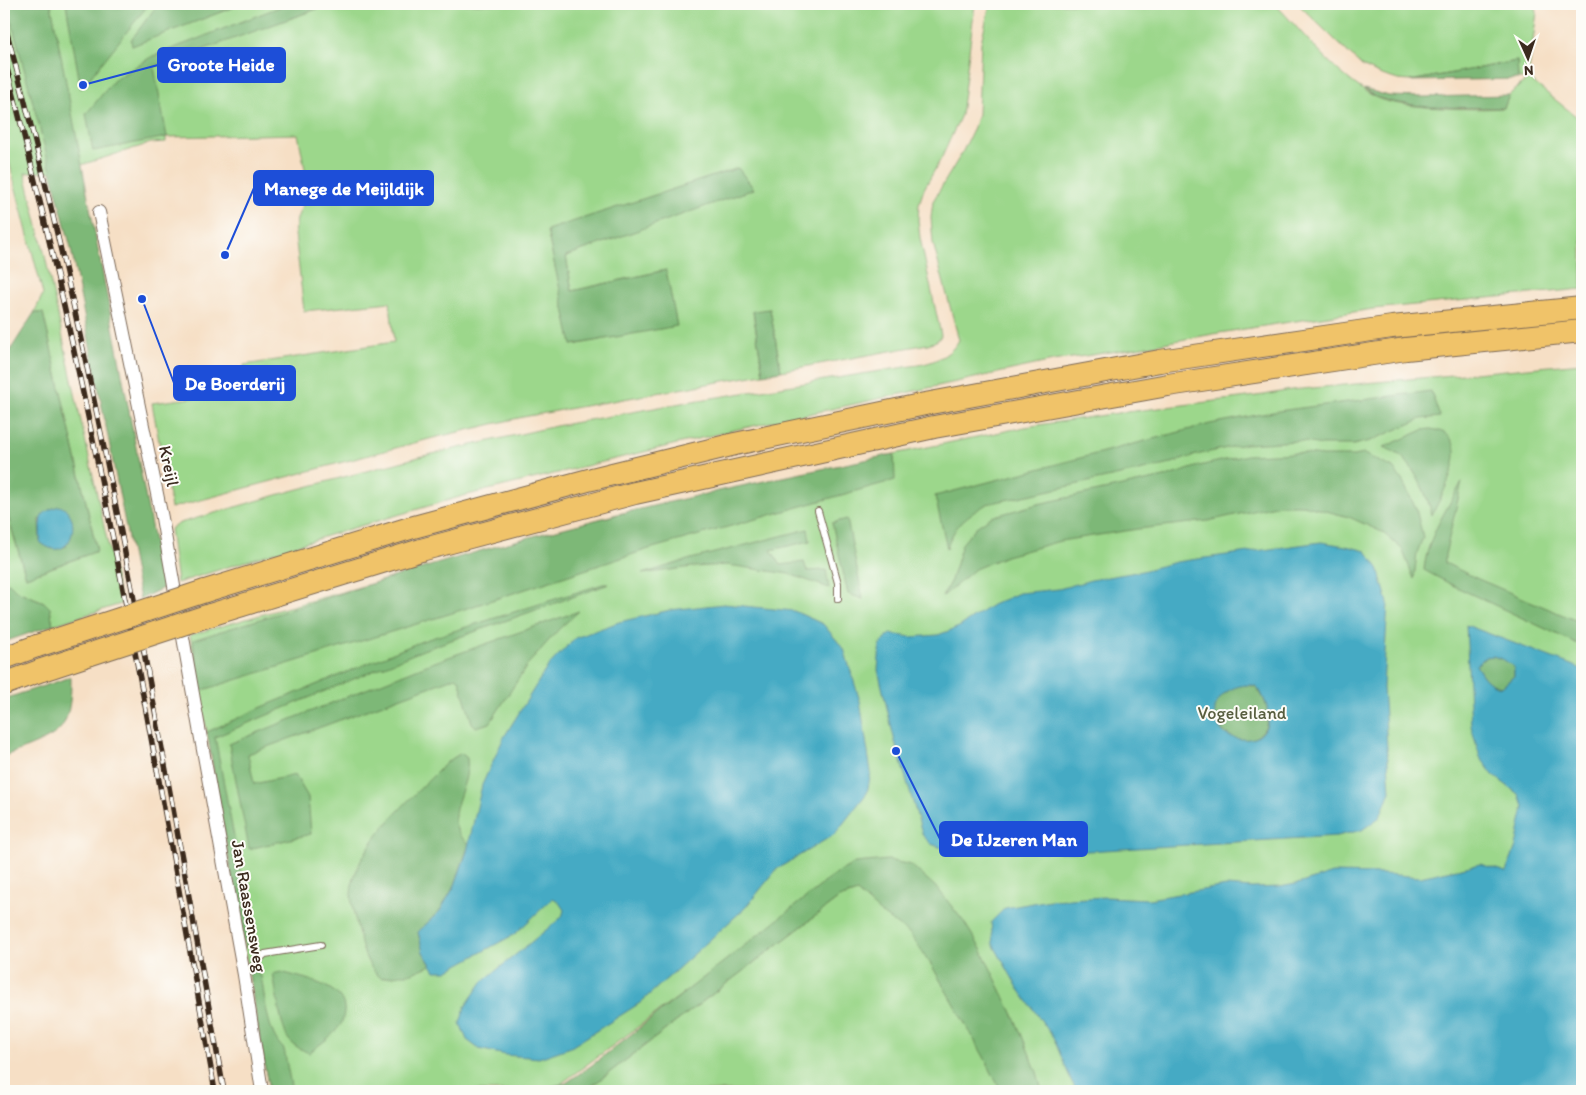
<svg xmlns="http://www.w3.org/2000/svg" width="1586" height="1095" viewBox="0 0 1586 1095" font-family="Itim,sans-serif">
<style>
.green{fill:#9cd78b;stroke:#6c8054;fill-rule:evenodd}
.forest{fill:#7db877;stroke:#5c714a;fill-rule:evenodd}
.water{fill:#44aac4;stroke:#406a71;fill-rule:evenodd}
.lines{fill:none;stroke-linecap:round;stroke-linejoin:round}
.lane-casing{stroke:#7c6958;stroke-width:8}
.street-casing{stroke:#7c6958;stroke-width:14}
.highway-casing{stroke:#7c6958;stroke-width:24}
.lane{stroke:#fff;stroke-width:6}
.street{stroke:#fff;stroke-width:12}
.highway{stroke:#f0c369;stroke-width:22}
.rail-casing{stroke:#3b2a1e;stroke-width:5.5}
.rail{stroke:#fdfcf7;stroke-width:4;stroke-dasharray:11;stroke-linecap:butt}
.highway-bridge-casing{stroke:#7c6958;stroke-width:24;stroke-linecap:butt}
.highway-bridge{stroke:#f0c369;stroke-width:22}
.labels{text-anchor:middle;stroke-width:4;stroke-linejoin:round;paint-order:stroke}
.street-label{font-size:18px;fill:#3b2a1e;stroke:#fdfcf7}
.park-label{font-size:18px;fill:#585e3f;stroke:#fdfcf7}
.leader{fill:none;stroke:#1d4ed8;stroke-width:2}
.callout-dot{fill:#1d4ed8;stroke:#fdfcf7;stroke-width:2}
.callout{fill:#1d4ed8;stroke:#1d4ed8;stroke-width:2}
.callout-label{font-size:19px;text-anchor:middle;font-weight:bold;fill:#fff}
</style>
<rect width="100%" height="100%" fill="#fdfcf7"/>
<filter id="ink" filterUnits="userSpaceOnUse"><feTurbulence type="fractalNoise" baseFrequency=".02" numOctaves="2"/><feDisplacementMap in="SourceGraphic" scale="10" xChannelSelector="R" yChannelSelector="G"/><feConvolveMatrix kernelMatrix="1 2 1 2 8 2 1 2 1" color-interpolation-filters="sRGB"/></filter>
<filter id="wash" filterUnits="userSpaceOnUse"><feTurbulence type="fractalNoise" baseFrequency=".0096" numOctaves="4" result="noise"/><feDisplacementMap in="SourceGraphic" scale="20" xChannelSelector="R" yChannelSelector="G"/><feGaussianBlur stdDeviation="1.12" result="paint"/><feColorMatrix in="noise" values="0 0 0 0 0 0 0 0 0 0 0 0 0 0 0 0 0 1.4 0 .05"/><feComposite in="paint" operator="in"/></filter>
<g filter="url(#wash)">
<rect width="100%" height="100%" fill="#f6dfc5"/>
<g class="green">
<path d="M 4,4 L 318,4 L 276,23 L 331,4 L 975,4 L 961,115 L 942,157 L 924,189 L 919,204 L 918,220 L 920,238 L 941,335 C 939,341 934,342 928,344 L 781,371 L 770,309 L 753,312 L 763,374 L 523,417 L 433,438 L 171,508 L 152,403 L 245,391 L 244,365 L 394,342 L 390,302 L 304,311 L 295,234 L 297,218 L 304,202 L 305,169 L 298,134 L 167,137 L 166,133 L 166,142 L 151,143 L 62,171 L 25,173 L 43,247 L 121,604 L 53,625 L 50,608 L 44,602 L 17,591 L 9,583 L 4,585 L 4,503 L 26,577 L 97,551 L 43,313 L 34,313 L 43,294 L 4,142 ZM 754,188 L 566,256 L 572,291 L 666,270 L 676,325 L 573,345 L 547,231 Z"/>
<path d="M 990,4 L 1275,4 C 1306,36 1336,76 1375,97 C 1396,109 1478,110 1504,108 L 1509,95 L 1527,79 L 1518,79 L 1517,61 L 1410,81 L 1398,80 L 1379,74 L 1362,66 L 1298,4 L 1535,4 L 1537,12 L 1528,78 L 1582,121 L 1582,289 L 1373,309 L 1219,333 L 1136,348 L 1053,361 L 730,431 L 463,496 L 336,533 L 177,583 L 170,529 L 180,523 L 284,493 L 419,457 L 556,426 L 687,402 L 924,364 C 939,360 952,353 959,340 L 933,243 L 931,218 L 933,201 L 962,153 L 973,130 L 978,114 L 981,42 Z"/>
<polygon points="1582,363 1582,1091 585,1091 839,898 857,892 888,918 856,866 551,1091 269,1091 190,635 617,514 894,463 894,454 1025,427 1118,413 1264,395 1291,390"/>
</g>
<g class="forest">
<polygon points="7,4 51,4 163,588 140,599 70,244"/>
<polygon points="66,4 149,4 81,89"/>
<polygon points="158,4 242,4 132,46 131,40"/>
<polygon points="287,4 331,4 154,67 167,137 93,151 86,114 114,80 151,57"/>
<polygon points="1517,61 1518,79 1410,81"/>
<polygon points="1364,89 1389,96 1424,97 1509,95 1504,108 1428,107 1392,102 1375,97"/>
<polygon points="738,168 754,189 566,256 572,291 666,270 677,326 572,345 547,230"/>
<polygon points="770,309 781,371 763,374 753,311"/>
<path d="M 34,313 L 43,313 L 97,551 L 26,577 L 4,503 L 4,360 ZM 39,519 L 67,546 L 57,549 L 40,542 Z"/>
<path d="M 1431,391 L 1440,417 L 1421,419 L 1370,441 L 1353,445 L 1322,445 L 1299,441 L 1245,444 L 1196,455 L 1166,465 L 987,504 C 965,517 955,524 947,548 L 935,496 L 1210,424 L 1278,411 Z"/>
<path d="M 1430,429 C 1479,434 1443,492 1432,515 C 1428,497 1416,470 1402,457 C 1397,453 1390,450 1384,447 L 1423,430 Z"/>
<polygon points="1298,453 1322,456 1354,456 1364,454 1393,468 1402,480 1416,509 1423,537 1417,553 1414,579 1402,549 1382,532 1349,517 1303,505 1280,505 1208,521 1138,529 1060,541 1006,556 975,569 942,597 951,580 962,544 976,527 991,517 1038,504 1169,476 1199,466 1247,455"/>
<path d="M 894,454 L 895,480 L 649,549 L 449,614 L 200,691 L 193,640 C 281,613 368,584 456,558 C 600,515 747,484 894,454 Z"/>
<path d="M 1462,482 L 1445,555 L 1445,563 L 1478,579 L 1582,623 L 1582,646 L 1454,586 L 1424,570 C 1427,538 1446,510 1462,482 Z"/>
<polygon points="847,519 863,599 848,594 832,523"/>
<polygon points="808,529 810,541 771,550 781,565 804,562 807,571 826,570 829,588 789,574 728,565 692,567 642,574 691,559"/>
<polygon points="9,583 17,591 44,602 50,608 53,625 4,642 4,585"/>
<polygon points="603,584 609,584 423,650 215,737 253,937 244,948 207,732 260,708 422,641"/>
<polygon points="579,611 559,629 528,664 490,723 476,727 472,723 459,679 456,677 248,754 254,784 295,775 308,797 311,834 249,849 229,744 429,664"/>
<path d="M 1493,656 L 1504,660 L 1514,666 L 1514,676 L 1502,687 C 1488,685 1483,677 1476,665 L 1486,657 Z"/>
<path d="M 71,677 C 71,694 71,720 57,732 C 46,741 18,751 4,756 L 4,699 Z"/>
<path d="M 1241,685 L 1255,686 C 1289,725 1247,760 1220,727 C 1215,721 1213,713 1215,706 C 1219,696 1231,687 1241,685 Z"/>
<path d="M 461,753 L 467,758 C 467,762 468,766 467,770 C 464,797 440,822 469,844 L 455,885 L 440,911 L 418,932 L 423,952 L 431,965 L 412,973 L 381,978 C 366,966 362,949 358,931 C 355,917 349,899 352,885 C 361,840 415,795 447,762 Z"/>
<polygon points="888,860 911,865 938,889 964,922 981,949 1015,1019 1037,1072 1042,1091 1001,1091 984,1057 932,966 909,933 883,915 857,892 839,898 585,1091 530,1091 566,1083 592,1065 837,873 855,863"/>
<path d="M 248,969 L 261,976 C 265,997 267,1035 284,1049 L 292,1091 L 269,1091 Z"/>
<path d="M 281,972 C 300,978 348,985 344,1013 C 343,1017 343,1020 341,1024 C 333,1036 320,1044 309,1053 C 302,1050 294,1046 289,1040 C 281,1030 276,989 273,974 Z"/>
</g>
<g class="water">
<path d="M 59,506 C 85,512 72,569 40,542 C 41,520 35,514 59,506 Z"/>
<path d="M 1321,542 L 1346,546 L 1366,551 L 1378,568 L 1388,603 L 1383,687 L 1390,791 L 1380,817 L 1362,830 L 1337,836 L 1071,852 L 951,851 L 931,844 L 923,836 L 894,738 L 878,670 L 880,645 L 890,634 L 911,637 L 938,635 L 959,627 L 992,605 L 1019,593 L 1059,589 L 1091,580 L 1142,571 L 1176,562 ZM 1248,685 C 1250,685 1253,685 1255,686 C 1260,689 1262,695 1264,699 C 1273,719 1267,742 1241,739 C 1236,738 1227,737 1223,732 C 1203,710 1222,686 1248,685 Z"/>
<polygon points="724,604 794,611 823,624 844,649 860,701 871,772 867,793 835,834 777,869 746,907 640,1003 571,1047 539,1058 505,1055 479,1049 467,1040 460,1023 465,1007 482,982 562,917 564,910 558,901 553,898 515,934 447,971 435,971 423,952 418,932 440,911 455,885 467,851 482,785 504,737 548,666 575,638 619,622 670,610"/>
<path d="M 1466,625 L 1582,669 L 1582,1087 L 1569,1091 L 1077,1091 L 1071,1080 L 1053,1037 L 1018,988 L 993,944 L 991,922 L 1005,908 L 1050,900 L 1105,897 L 1149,899 L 1226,886 L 1252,888 L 1280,887 L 1301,883 L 1333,873 L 1384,874 L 1420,877 L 1480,864 L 1506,872 L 1516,846 L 1524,806 L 1518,794 L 1493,775 L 1480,757 L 1471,726 ZM 1493,656 L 1504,660 L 1514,667 L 1514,676 L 1502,687 C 1488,685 1483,677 1476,665 L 1486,657 Z"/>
</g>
</g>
<g filter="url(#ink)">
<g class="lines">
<g class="lane-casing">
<g id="lane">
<polyline points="818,511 838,583 838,599"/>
<polyline points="244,975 265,954 321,945"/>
</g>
</g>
<g class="street-casing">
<polyline id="street" points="99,212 162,518 199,728 244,975 262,1091"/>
</g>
<g class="highway-casing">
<g id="highway">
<polyline points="205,591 410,528 592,479 735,444 925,404 1160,361 1392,327 1582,308"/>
<polyline points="210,615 421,550 635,493 934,427 1168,385 1406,349 1582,331"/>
<polyline points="4,658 37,646"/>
<polyline points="4,684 42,670"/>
</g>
</g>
<use href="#lane" class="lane"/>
<use href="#street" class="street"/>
<use href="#highway" class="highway"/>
<g class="rail-casing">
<g id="rail">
<path d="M 4,22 C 99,373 159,733 224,1091"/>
<path d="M 4,57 C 93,398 153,745 215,1091"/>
</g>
</g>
<use href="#rail" class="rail"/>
<g class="highway-bridge-casing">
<g id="highway-bridge">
<polyline points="37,646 205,591"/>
<polyline points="42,670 210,615"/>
</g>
</g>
<use href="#highway-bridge" class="highway-bridge"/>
</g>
</g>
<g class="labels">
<g class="street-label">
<text transform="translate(169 466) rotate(78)" y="6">Kreijl</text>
<text transform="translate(249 906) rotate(80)" y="6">Jan Raassensweg</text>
</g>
<g class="park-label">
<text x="1242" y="719">Vogeleiland</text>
</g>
</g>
<path class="leader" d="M83 85L158 65M225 255L254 188M142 299L174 383M896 751L940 839"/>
<g class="callout-dot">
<circle cx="83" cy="85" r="5"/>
<circle cx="225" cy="255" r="5"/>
<circle cx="142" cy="299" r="5"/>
<circle cx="896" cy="751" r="5"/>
</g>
<g class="callout">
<rect x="158" y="48" width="127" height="34" rx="5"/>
<rect x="254" y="171" width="179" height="34" rx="5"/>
<rect x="174" y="366" width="121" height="34" rx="5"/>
<rect x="940" y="822" width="147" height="34" rx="5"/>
</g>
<g class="callout-label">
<text x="221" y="71">Groote Heide</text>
<text x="344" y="195">Manege de Meijldijk</text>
<text x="235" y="390">De Boerderij</text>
<text x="1014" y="846">De IJzeren Man</text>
</g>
<rect width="1586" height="1095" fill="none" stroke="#fdfcf7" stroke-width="20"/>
<g transform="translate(1528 58) rotate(177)" stroke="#fdfcf7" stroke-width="4" paint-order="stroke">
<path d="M0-4L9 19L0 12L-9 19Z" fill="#3b2a1e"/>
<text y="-8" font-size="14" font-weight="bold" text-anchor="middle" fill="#3b2a1e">N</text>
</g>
</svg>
